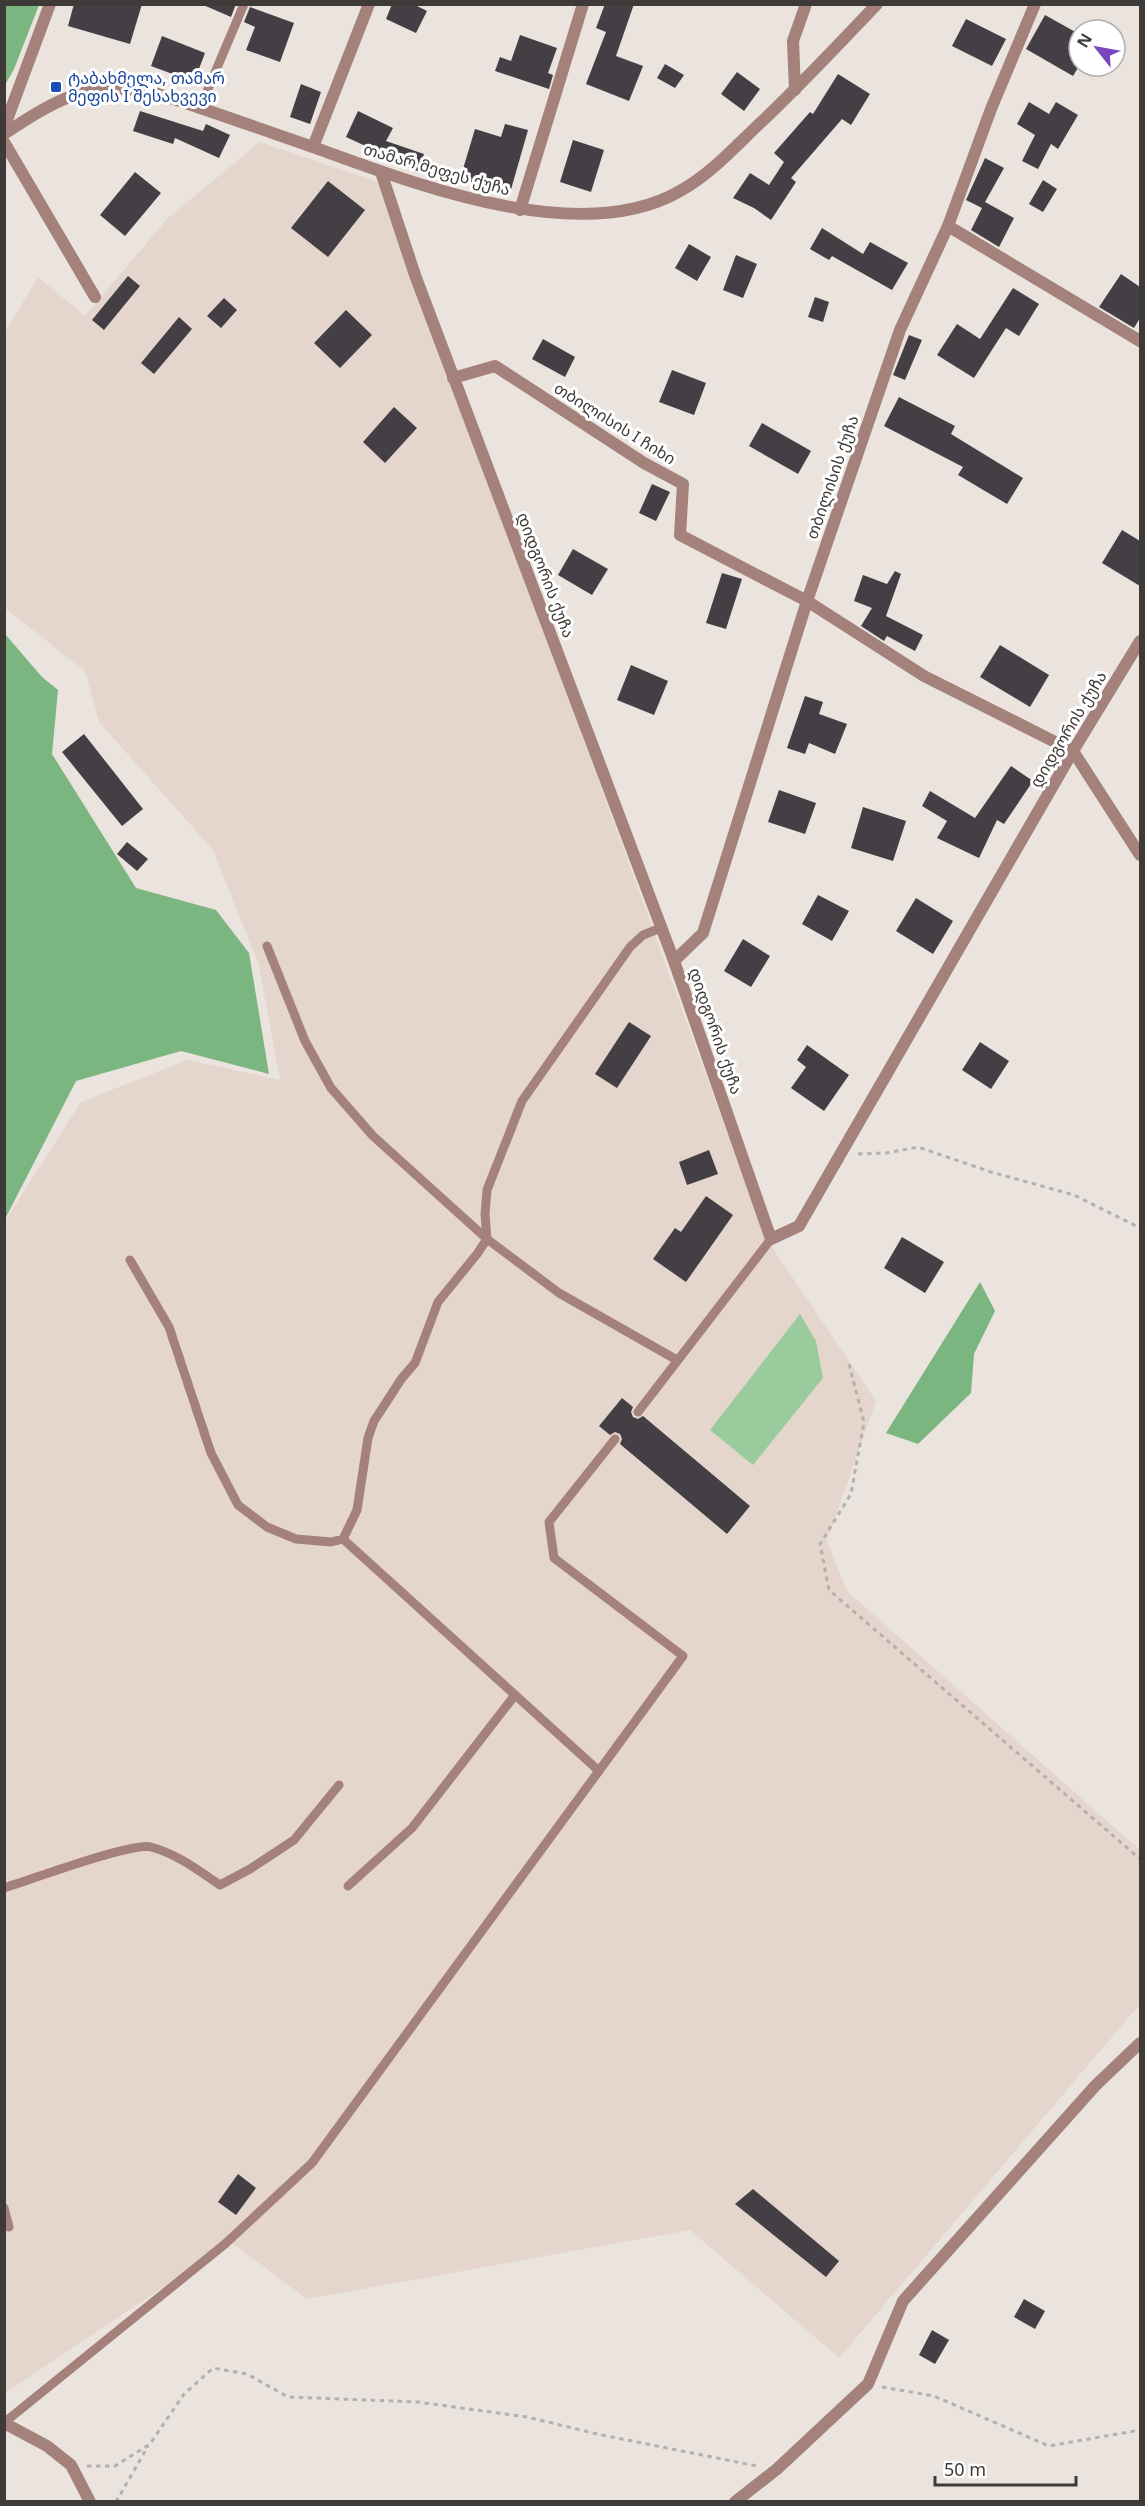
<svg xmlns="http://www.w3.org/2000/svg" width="1145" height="2506" viewBox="0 0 1145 2506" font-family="'Noto Sans','Noto Sans Georgian',sans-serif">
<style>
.built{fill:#e4d6cd}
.green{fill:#99cb9c}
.forest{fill:#7bb57f}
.building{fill:#443f44}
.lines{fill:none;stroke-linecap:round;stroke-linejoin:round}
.path{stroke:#b6b0ac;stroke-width:3;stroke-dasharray:4.5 4.5;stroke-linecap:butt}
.service{stroke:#a4817b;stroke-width:9}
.minor{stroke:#a4817b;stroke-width:12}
.tertiary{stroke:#a4817b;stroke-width:12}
.transit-dot{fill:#1a4fb4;stroke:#fff;stroke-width:2}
.labels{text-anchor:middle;stroke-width:6;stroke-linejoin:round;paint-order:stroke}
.transit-label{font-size:16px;fill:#164399;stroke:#fff;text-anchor:start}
.street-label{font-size:16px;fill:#3d3a38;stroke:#fff}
</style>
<rect width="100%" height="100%" fill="#eae3de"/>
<polygon class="built" points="260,142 381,183 765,1237 876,1401 827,1541 847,1591 1140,1850 1140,2004 839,2358 690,2230 307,2299 231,2242 5,2393 5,1221 81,1102 187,1060 280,1080 259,965 213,850 99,722 85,671 5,608 5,332 38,277 85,316 167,219"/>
<polygon class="green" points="800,1314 816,1341 823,1378 753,1465 710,1430"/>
<g class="forest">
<polygon points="5,4 39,5 14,69 5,85"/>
<polygon points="5,634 42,677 58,690 52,754 136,888 216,910 249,953 269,1074 181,1051 76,1081 5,1219"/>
<polygon points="980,1282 995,1311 974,1354 971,1393 918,1444 886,1433"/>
</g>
<g class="building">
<polygon points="74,4 142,4 130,44 68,26"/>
<polygon points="201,4 236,4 231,17"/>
<polygon points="392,4 413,4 427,11 416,33 386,19"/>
<polygon points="605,4 634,4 616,56 643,66 629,101 586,84 606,32 596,28"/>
<polygon points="250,7 294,23 280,62 246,50 255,27 244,22"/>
<polygon points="1045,15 1079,34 1079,66 1073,76 1026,49"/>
<polygon points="966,19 1006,39 992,66 952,46"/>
<polygon points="520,35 557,48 548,73 553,75 549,89 495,71 500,57 511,61"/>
<polygon points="162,36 205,53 194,82 151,66"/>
<polygon points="665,64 684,75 675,88 657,78"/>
<polygon points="737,72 760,89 744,111 721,94"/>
<polygon points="838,74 870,94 851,125 842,119 791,178 796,182 771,220 754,208 733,198 750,173 769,185 784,162 774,153 810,112 813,114"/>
<polygon points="301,84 321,92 310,124 290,117"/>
<polygon points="1029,102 1049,114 1056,102 1078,115 1058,149 1051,144 1038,169 1022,161 1035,135 1017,124"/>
<polygon points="140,111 203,131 206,124 230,135 219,158 175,138 173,144 133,131"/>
<polygon points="358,111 393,128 386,141 424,154 418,171 383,160 385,155 346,137"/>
<polygon points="505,124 528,130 510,193 460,179 475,129 501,137"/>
<polygon points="573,140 604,150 591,192 560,182"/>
<polygon points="985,158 1004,168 985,202 1014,218 999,247 971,230 983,206 982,208 966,200"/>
<polygon points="135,172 161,193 125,236 100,215"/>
<polygon points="1043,180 1057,189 1043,212 1029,204"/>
<polygon points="328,181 365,210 328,257 291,228"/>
<polygon points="822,228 863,254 870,242 908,263 892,290 832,256 829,260 810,249"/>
<polygon points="689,244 711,257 697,281 675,268"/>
<polygon points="736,255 757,264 743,298 723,290"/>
<polygon points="1121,274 1140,287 1140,318 1134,328 1099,307"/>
<polygon points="128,276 140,286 104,330 92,320"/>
<polygon points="1013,288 1039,304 1019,336 1006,328 974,378 937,355 957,324 980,339"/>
<polygon points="815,297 829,302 823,322 808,317"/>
<polygon points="224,298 237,310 221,328 207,316"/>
<polygon points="346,310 372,335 340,368 314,343"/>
<polygon points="179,317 192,329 154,374 141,363"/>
<polygon points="909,335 922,340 905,380 893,375"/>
<polygon points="543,339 575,357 565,377 532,359"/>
<polygon points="672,370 706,383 694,415 659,402"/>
<polygon points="899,397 955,426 951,434 1023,478 1007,504 958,475 963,467 884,426"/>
<polygon points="394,407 417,428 385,463 363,442"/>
<polygon points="762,423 811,451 798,474 749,446"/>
<polygon points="652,484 670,492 656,521 639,513"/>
<polygon points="1122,530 1140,541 1140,586 1102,563"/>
<polygon points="573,549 608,569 592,595 558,575"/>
<polygon points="895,571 901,574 886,616 923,635 915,651 887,636 884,641 861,626 872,608 854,601 863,575 887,584"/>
<polygon points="722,573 742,579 726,629 706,623"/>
<polygon points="1000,645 1049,675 1030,707 980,677"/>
<polygon points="631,665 668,681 654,715 617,700"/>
<polygon points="805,696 823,702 819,714 847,724 835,754 809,743 805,754 787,748"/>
<polygon points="84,734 143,809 122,826 62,752"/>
<polygon points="1011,766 1033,781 1004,824 997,820 979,858 937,838 947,821 922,806 930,791 975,818"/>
<polygon points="779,790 816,803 805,834 768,822"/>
<polygon points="863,807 906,821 893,861 851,848"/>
<polygon points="127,842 148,859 137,871 117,854"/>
<polygon points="818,895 849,911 832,941 802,924"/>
<polygon points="916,898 953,921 933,954 896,931"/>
<polygon points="743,939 770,956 751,987 724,971"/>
<polygon points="629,1022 651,1036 617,1088 595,1074"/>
<polygon points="980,1042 1009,1061 991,1089 962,1070"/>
<polygon points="807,1045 849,1075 824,1111 791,1088 806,1067 797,1060"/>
<polygon points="709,1150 718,1174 687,1185 679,1162"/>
<polygon points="706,1196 733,1215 686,1282 653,1259 675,1228 681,1232"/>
<polygon points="902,1237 944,1262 925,1293 884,1268"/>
<polygon points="622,1398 633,1407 631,1412 633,1417 638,1419 643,1416 750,1506 727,1534 620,1444 622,1439 620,1434 615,1432 610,1435 599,1426"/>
<polygon points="238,2174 256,2188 236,2215 218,2202"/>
<polygon points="753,2189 839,2261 826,2277 735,2204"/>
<polygon points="1024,2299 1045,2311 1035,2329 1014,2317"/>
<polygon points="932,2330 949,2340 935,2364 919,2355"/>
</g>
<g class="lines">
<g class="path">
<polyline points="858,1154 886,1153 918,1147 991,1172 1074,1195 1140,1228"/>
<polyline points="849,1364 864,1422 851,1494 820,1544 829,1590 1140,1859"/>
<polyline points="882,2387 934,2396 1049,2446 1140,2430"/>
<polyline points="87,2466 115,2466 150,2444 184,2394 213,2368 247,2374 288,2397 418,2402 527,2417 597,2434 757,2466"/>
<polyline points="116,2502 148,2446"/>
</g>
<g class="service">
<polyline points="200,108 244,4"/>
<polyline points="267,946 305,1041 331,1088 373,1136 487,1239 559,1293 677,1360"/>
<polyline points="130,1260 169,1327 211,1453 238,1505 267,1527 296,1539 331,1542 343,1539 357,1510 368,1438 374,1421 402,1378 415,1363 438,1302 477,1254 487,1239 485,1214 487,1190 522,1101 630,947 643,935 661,928"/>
<polyline points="638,1412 771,1239"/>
<polyline points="343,1539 599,1771"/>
<polyline points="348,1886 412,1828 515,1695"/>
<path d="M 4,1888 C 30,1880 132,1842 151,1847 C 177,1854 198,1870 220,1885 L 250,1869 L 294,1840 L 339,1785"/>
<polyline points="4,2208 9,2227"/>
<polyline points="5,2422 225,2244 312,2163 683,1656 554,1558 549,1522 615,1439"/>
</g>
<g class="minor">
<polyline points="795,90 793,41 806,4"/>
<polyline points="4,128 50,4"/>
<polyline points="4,142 95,297"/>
<polyline points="313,147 369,4"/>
<polyline points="381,172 415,275 674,961 771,1239 799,1226 1073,751 1140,641"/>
<polyline points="520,210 583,4"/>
<polyline points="948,226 1140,341"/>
<polyline points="453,378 495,366 644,463 683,484 680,535 807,601 924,676 1073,751 1140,855"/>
<polyline points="674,961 703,933 807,601 900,330 948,226 991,109 1035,4"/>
<polyline points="4,2423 47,2446 71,2465 90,2502"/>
<polyline points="735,2502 777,2469 868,2384 903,2301 1095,2086 1140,2043"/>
</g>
<path class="tertiary" d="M 4,134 C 60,97 90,79 159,94 C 210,111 261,129 313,147 C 413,183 580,249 680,191 C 709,175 732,150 756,127 C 798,88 837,46 877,4"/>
</g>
<rect class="transit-dot" x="50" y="81" width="12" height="12" rx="3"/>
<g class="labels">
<g class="transit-label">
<text x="68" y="84">ტაბახმელა, თამარ<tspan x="68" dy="18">მეფის I შესახვევი</tspan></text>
</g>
<g class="street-label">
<text transform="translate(437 169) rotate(16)" y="6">თამარ მეფეს ქუჩა</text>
<text transform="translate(615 423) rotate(32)" y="6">თბილისის I ჩიხი</text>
<text transform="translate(832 477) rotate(-71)" y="6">თბილისის ქუჩა</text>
<text transform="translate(546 575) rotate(69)" y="6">დიდგორის ქუჩა</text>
<text transform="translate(1068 729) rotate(-59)" y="6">დიდგორის ქუჩა</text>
<text transform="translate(716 1031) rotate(71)" y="6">დიდგორის ქუჩა</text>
</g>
</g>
<rect width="1145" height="2506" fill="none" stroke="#3d3a38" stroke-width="12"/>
<g transform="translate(1097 48) rotate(301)"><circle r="28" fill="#ffffff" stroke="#b1b0af" stroke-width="1.5"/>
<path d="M0-4.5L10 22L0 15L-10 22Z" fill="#7b46bd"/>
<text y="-9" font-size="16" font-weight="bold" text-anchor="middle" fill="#3d3a38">N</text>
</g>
<path d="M935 2476v9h141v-9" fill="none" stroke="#3d3a38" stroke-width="3"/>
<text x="944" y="2476" font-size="18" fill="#3d3a38" stroke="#ffffff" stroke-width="4.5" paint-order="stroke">50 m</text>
</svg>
